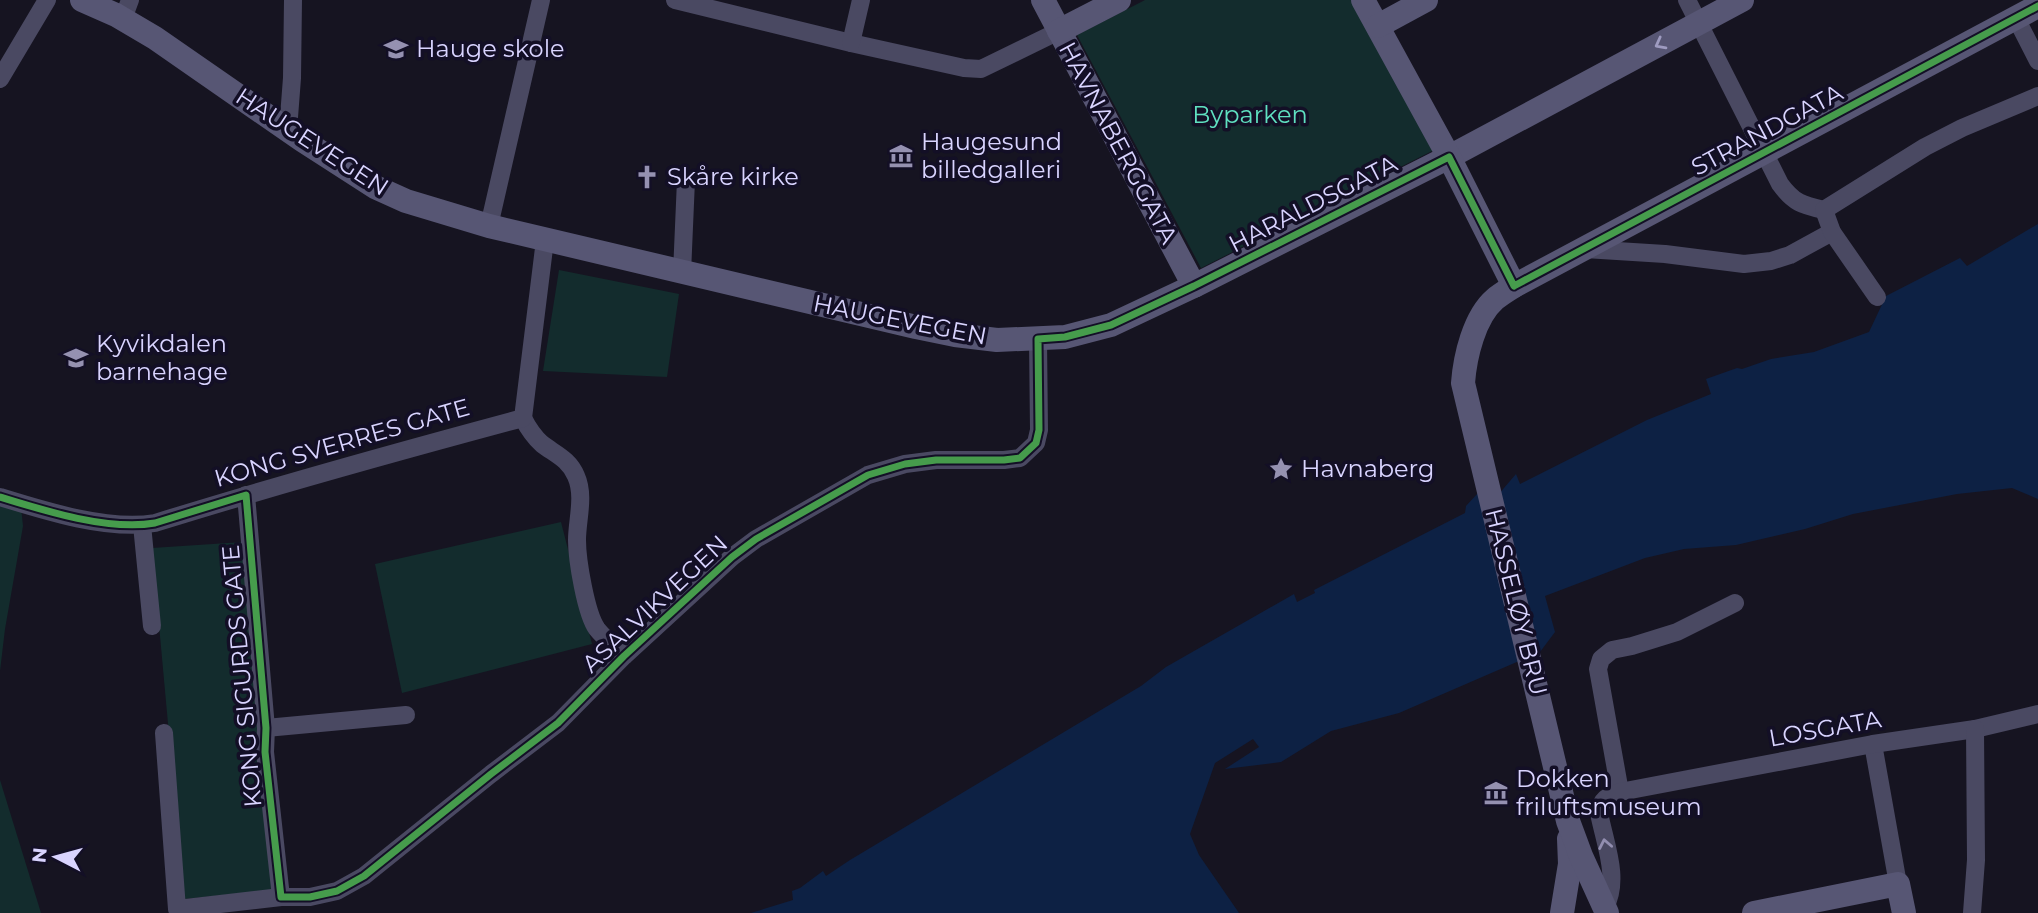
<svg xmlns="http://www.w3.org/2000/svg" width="2038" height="913" viewBox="0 0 2038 913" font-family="Montserrat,sans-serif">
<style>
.green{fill:#132c2d}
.water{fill:#0d2144}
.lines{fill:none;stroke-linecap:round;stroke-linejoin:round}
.street{stroke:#4a4962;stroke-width:18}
.secondary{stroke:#575674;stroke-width:24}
.cycleway-casing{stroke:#130f26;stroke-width:11}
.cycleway{stroke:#469c4c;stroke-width:7}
.oneway{stroke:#9e9bc0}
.oneway2{stroke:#928eb0}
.labels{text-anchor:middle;stroke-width:7;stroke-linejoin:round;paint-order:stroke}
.poi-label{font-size:24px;fill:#d9d4ff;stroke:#130f26;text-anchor:start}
.park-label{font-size:24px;fill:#5fe0c0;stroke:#130f26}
.street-label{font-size:24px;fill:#d9d4ff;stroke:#130f26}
</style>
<rect width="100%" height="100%" fill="#161421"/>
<g class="green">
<polygon points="1145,0 1352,0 1434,150 1201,268 1077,35"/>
<polygon points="559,270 679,294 667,377 543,371"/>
<polygon points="0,504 21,507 23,526 5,629 0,671"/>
<polygon points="561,522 592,644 402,693 375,564"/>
<polygon points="243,542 273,890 184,899 152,548"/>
<polygon points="0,780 41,913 0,913"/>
</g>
<polygon class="water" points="2038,224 2038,499 2012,488 1957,494 1853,514 1805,529 1736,545 1684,549 1645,558 1545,596 1555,632 1540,652 1399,713 1331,731 1281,762 1225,769 1259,747 1253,739 1215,763 1190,834 1199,855 1239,913 751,913 793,900 792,891 800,888 823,871 826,876 850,860 1141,686 1166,667 1294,594 1297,602 1315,593 1314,590 1465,513 1466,506 1478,493 1492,502 1516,474 1520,484 1647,420 1711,394 1706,379 1737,368 1742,369 1771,359 1814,352 1869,332 1886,296 1960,258 1967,266"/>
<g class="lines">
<g class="street">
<polyline points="675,0 851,43 964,68 981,69 1059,31"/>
<path d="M 1687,0 L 1780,184 C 1794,203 1802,205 1824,210"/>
<polyline points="2016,18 2038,61"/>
<polyline points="123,19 130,0"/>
<polyline points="851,43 861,0"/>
<polyline points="0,79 47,0"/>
<polyline points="288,130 292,78 293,0"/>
<polyline points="489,226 541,0"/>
<polyline points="1585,249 1665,254 1744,264 1771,261 1790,255 1832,232"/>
<polyline points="682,273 686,180"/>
<polyline points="1877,297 1832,232 1824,210 1925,147 1962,128 2038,96"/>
<path d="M 523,418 C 528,428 533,436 542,444 C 555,454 569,459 576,476 C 585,496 577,520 577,540 C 577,560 586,614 597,629 C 605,639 615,647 624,656"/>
<polyline points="246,495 266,728 265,752 281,897"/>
<path d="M 0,497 C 45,511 109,531 155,523 C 277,485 400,451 523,418 L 545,240"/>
<polyline points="142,525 152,626"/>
<polyline points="266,728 406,715"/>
<polyline points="164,733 177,909 281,897 310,897 337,891 364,876 491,774 558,723 624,656 732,557 756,539 868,475 905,464 936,460 1004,460 1020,458 1036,443 1039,430 1038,339"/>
<polyline points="1873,744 1898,884"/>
<polyline points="1620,792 1598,669 1601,659 1612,650 1632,646 1677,632 1735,603"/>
<path d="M 1605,907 C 1620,879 1605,844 1599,813 C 1601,799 1607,796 1620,792 L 1873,744 L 1975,729 L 2038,714"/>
<polyline points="1972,913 1976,860 1975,729"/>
</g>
<g class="secondary">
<polyline points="82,0 116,15 155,38 302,140 375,187 406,201 489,226 916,327 955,335 997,340 1065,337 1111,325 1194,286 1449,157 1742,0"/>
<polyline points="1043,0 1194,286"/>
<polyline points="1363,0 1449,157 1514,286"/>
<polyline points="1378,26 1426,0"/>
<polyline points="1059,31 1119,0"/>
<polyline points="1562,913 1570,864 1569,839"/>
<path d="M 1607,913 L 1581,856 L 1568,821 L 1463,383 C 1465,357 1474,317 1495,299 C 1501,294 1508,290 1514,286 L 2038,6"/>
<polyline points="1754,913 1898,884 1904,913"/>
</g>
<g class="cycleway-casing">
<path id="cycleway" d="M 0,497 C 45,511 109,531 155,523 L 246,495 L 266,728 L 265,752 L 281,897 L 310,897 L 337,891 L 364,876 L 491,774 L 558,723 L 624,656 L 732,557 L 756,539 L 868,475 L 905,464 L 936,460 L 1004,460 L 1020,458 L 1036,443 L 1039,430 L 1038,339 L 1065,337 L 1111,325 L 1194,286 L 1449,157 L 1514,286 L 2038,6"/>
</g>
<use href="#cycleway" class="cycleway"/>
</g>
<defs><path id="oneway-chevron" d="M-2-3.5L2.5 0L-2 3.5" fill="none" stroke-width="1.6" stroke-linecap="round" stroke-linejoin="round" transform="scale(1.75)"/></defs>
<use class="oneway" href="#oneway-chevron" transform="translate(1660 44) rotate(152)"/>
<use class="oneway2" href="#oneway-chevron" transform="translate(1605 844) rotate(-101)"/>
<defs>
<g id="school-bare" transform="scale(1.89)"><path d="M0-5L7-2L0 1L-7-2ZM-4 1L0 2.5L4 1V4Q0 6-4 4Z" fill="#9591b1" stroke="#130f26" stroke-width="2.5" paint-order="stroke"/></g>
<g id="museum-bare" transform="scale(1.89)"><path d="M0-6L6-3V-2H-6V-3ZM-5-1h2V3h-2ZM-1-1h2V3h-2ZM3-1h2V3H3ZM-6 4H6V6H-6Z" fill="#9591b1" stroke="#130f26" stroke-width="2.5" paint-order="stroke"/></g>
<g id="church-bare" transform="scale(1.89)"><path d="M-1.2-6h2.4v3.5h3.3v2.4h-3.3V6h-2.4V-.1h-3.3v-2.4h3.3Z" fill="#9591b1" stroke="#130f26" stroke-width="2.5" paint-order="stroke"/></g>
<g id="sight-bare" transform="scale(1.89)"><path d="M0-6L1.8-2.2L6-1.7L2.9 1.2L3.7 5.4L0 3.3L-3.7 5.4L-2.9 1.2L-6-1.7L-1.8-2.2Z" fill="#9591b1" stroke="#130f26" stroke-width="2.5" paint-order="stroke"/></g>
</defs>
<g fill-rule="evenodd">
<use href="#school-bare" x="396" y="49"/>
<use href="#museum-bare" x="901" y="156"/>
<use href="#church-bare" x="647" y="177"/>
<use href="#school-bare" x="76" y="358"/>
<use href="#sight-bare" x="1281" y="469"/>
<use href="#museum-bare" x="1496" y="793"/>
</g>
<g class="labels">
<g class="poi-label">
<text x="416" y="57">Hauge skole</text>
<text x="921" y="150">Haugesund<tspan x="921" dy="28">billedgalleri</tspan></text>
<text x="667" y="185">Skåre kirke</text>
<text x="96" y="352">Kyvikdalen<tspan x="96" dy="28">barnehage</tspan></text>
<text x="1301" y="477">Havnaberg</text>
<text x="1516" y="787">Dokken<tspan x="1516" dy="28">friluftsmuseum</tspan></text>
</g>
<g class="park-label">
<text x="1250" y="123">Byparken</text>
</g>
<g class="street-label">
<text transform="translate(1767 130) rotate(-28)" y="8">STRANDGATA</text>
<text transform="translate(312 142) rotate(33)" y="8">HAUGEVEGEN</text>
<text transform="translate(1118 143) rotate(62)" y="8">HAVNABERGGATA</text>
<text transform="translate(1313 204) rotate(-27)" y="8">HARALDSGATA</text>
<text transform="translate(900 320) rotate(11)" y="8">HAUGEVEGEN</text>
<text transform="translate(342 443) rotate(-16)" y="8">KONG SVERRES GATE</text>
<text transform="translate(1516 602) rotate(76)" y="8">HASSELØY BRU</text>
<text transform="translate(655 604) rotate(-43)" y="8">ASALVIKVEGEN</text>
<text transform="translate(242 676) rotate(-95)" y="8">KONG SIGURDS GATE</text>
<text transform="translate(1825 729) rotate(-10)" y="8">LOSGATA</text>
</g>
</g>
<g transform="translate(56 857) rotate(276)" stroke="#130f26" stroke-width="5" paint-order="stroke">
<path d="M0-5L12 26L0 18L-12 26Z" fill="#d9d4ff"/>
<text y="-10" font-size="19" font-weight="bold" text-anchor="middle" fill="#d9d4ff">N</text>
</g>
</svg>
